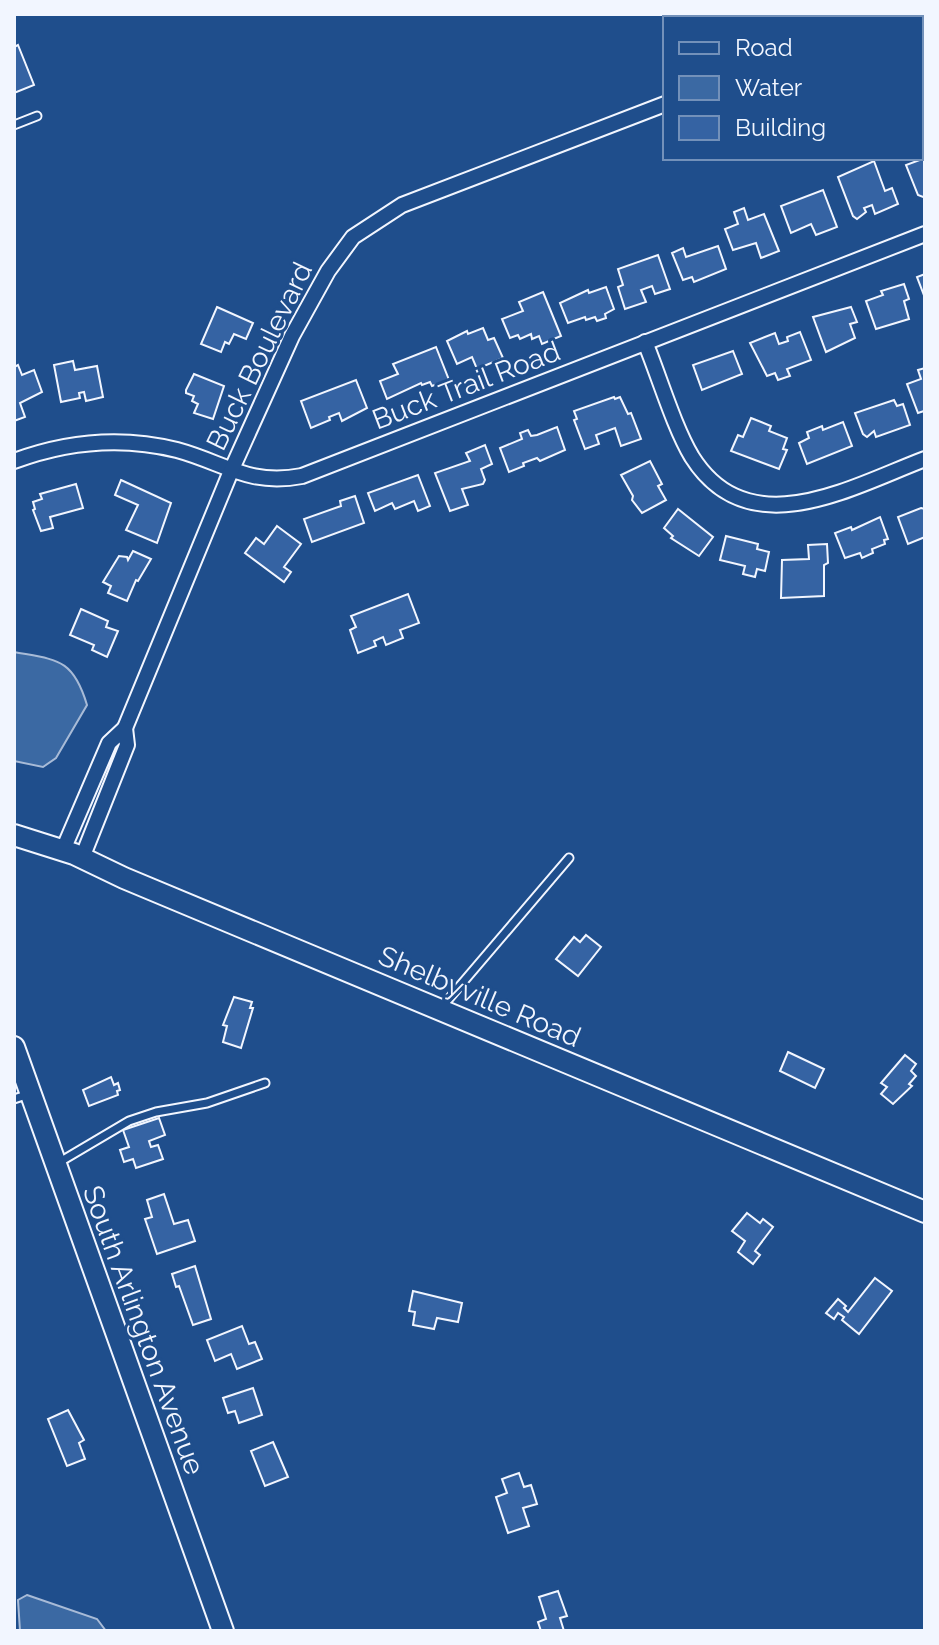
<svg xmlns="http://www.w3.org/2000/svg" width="939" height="1645" viewBox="0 0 939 1645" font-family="Raleway,sans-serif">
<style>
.water{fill:#3b69a3;stroke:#a8bbd7;stroke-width:2}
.building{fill:#3563a3;stroke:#f2f6ff;stroke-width:2}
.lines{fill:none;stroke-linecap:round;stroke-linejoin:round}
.service-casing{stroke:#f2f6ff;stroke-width:11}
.minor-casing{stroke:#f2f6ff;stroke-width:18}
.secondary-casing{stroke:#f2f6ff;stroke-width:24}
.service{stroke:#1f4e8c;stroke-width:7}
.minor{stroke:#1f4e8c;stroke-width:14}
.secondary{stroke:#1f4e8c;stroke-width:20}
.labels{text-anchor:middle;stroke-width:6;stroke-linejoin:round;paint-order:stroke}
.street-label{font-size:28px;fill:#f2f6ff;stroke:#1f4e8c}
</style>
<rect width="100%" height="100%" fill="#1f4e8c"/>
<g class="water">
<path d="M 14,652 C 57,660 73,658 87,705 L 56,758 L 43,767 L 14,761 Z"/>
<polygon points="27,1595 97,1619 106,1631 20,1631 18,1600"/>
</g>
<g class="building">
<polygon points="18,45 34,85 14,93 14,47"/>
<polygon points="925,158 925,196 923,197 918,195 906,165"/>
<polygon points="874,161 885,191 892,188 898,204 875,214 872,205 864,208 866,212 857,219 853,216 838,177"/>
<polygon points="823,190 837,227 816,235 811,224 791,233 781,206"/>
<polygon points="744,208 748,220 764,214 779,251 761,258 756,243 733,250 725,229 738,224 734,212"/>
<polygon points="718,246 726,269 694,282 692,277 683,280 672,253 683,248 686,257"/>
<polygon points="658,255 670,289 655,294 652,286 641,290 646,302 625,309 618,287 623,285 618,269"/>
<polygon points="925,274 925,298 917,277"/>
<polygon points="904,284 909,299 904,301 909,319 876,329 866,301 883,295 881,291"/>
<polygon points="606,287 614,309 605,314 606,318 597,321 595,317 586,320 585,317 568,323 560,303 588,290 589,293"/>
<polygon points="543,292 561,336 542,344 539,336 532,339 531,334 520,339 518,335 510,338 502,319 523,311 519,302"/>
<polygon points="217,307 253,323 246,339 234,334 229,344 225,342 221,352 201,344"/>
<polygon points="851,307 857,322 850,324 855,338 826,352 813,317"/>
<polygon points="483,328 488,340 494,338 503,358 477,369 472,357 457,364 447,341 467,331 468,334"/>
<polygon points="800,332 811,360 787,369 790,376 778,380 775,373 767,376 750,343 775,333 779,344 788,341 787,337"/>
<polygon points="436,347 449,380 432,386 430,382 422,385 421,383 387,399 380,381 398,374 393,364"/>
<polygon points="733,351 742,374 702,390 693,365"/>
<polygon points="73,361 75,370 97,366 103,397 86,401 84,392 79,393 80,398 61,402 54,365"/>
<polygon points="18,365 22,375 34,370 42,392 20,403 25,417 14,421 14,367"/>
<polygon points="925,368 925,413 924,411 918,413 907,384 921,379 918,370"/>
<polygon points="194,374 224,386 213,419 194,413 198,404 192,401 194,396 186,393 186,390"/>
<polygon points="356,380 367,408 342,421 339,413 329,417 330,420 311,428 301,401"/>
<polygon points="614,397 615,399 620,397 628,414 631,413 641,439 621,446 615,428 596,435 599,444 585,449 574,420 577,419 574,411"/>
<polygon points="894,400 897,406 903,404 910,425 876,437 874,431 867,437 863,434 855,413"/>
<polygon points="751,418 771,426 769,431 787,438 783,449 787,450 779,469 731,451 738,435 743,437"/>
<polygon points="843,422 852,446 807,464 799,443 809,438 807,432 822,426 823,430"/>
<polygon points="557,427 565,450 540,461 537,458 523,463 524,466 509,472 500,448 522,439 520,433 528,430 531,436 537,435"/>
<polygon points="485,445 492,464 481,469 485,480 483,484 462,489 468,505 450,511 435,473 470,461 466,453"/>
<polygon points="650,461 662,484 658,486 666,500 642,513 632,500 633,496 621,475"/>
<polygon points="418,475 430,506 418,511 414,501 395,509 392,503 375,511 368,493"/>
<polygon points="121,480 171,503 157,543 126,530 138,505 115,495"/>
<polygon points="76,484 83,508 50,517 53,528 41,531 33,510 35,509 33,502 42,499 40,494"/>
<polygon points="355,496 364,523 312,542 304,519 341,506 340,501"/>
<polygon points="921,508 925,509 925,537 908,544 898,517"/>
<polygon points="678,509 713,537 699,556 671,538 673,536 664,528"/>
<polygon points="880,517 888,539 884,540 885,544 872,549 873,553 862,558 860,553 845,558 835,533 851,527 852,530"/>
<polygon points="277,526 301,544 284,567 291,572 284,582 245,553 256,538 264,544"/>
<polygon points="726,536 758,544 757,549 769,552 765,571 757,569 755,577 743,574 745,566 720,560"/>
<polygon points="827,544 828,563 824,565 824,596 781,598 782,560 809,559 808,545"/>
<polygon points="133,551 151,559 138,581 136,580 127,601 108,593 111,586 103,582 119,556 127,557 128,560"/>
<polygon points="408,594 419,623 400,630 403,638 386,645 383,637 374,641 376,646 358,653 350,630 356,627 351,616"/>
<polygon points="81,609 108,621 106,627 118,631 107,657 92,650 94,645 70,635"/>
<polygon points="586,935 601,947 578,976 556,959 574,937 580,942"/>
<polygon points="234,997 252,1002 250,1008 253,1008 241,1048 223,1042 227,1026 223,1025"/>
<polygon points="788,1052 824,1069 815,1088 780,1071"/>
<polygon points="905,1055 916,1064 911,1071 916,1076 909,1084 912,1086 893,1104 881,1094 887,1087 881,1083"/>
<polygon points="111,1077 114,1085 118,1083 120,1090 117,1091 118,1095 89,1106 83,1090"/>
<polygon points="159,1118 165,1135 149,1141 151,1147 158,1145 163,1159 136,1168 133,1159 124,1162 120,1150 129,1147 123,1130"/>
<polygon points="164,1194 174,1224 188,1220 195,1241 157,1254 145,1219 152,1217 147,1200"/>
<polygon points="747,1213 760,1223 763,1219 773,1227 755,1251 760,1255 753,1264 738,1252 745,1241 732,1231"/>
<polygon points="195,1266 211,1319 193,1325 179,1286 176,1287 172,1274"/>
<polygon points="875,1278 892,1291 859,1334 842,1320 844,1317 838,1313 834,1319 826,1313 838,1299 846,1306 844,1308 848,1312"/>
<polygon points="413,1291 462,1303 458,1322 437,1318 434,1329 413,1325 415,1312 409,1311"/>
<polygon points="242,1326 249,1344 255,1342 262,1359 237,1369 231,1354 215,1361 207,1340"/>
<polygon points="253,1388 262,1415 239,1423 235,1411 228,1413 223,1398"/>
<polygon points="68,1410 84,1440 79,1443 85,1459 67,1466 48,1419"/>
<polygon points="273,1442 288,1477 265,1486 251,1451"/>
<polygon points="519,1473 524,1487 531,1485 537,1504 523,1508 529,1526 508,1533 496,1497 507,1493 502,1479"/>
<polygon points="558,1591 567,1616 560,1618 564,1631 541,1631 538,1622 546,1619 539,1597"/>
</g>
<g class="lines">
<g class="service-casing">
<g id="service">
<polyline points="14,125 37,116"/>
<polyline points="441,1008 569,858"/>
<polyline points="14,1099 29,1094"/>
<polyline points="58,1163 129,1121 156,1112 207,1103 265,1083"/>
</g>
</g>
<g class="minor-casing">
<g id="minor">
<polyline points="889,18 899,14"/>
<path d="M 645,342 C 659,376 674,427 692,457 C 749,547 851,487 925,459"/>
<path d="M 14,461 C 68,441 121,436 177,450 C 225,463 248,486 302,476 L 925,234"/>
<polyline points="125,728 231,471 292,336 328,271 353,237 402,205 665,104"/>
<polyline points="63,850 109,743 125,728 127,745 82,858"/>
</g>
</g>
<g class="secondary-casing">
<g id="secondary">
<polyline points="14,835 74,854 124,878 925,1212"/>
<polyline points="14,1047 223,1631"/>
</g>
</g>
<use href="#service" class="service"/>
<use href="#minor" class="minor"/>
<use href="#secondary" class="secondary"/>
</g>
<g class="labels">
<g class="street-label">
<text transform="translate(259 356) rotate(-64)" y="10">Buck Boulevard</text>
<text transform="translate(466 385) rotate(-21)" y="10">Buck Trail Road</text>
<text transform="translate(480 996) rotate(23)" y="10">Shelbyville Road</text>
<text transform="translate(144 1330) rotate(70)" y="10">South Arlington Avenue</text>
</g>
</g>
<rect width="939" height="1645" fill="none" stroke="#f2f6ff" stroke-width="32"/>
<rect x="663" y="16" width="260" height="144" fill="#1f4e8c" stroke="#7391ba" stroke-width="2"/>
<rect x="679" y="42" width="40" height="12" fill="#1f4e8c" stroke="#7391ba" stroke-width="2"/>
<text x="735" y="56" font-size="24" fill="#f2f6ff">Road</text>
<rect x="679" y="76" width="40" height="24" fill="#3b69a3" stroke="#7391ba" stroke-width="2"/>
<text x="735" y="96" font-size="24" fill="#f2f6ff">Water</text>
<rect x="679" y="116" width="40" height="24" fill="#3563a3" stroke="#7391ba" stroke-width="2"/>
<text x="735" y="136" font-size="24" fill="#f2f6ff">Building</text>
</svg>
